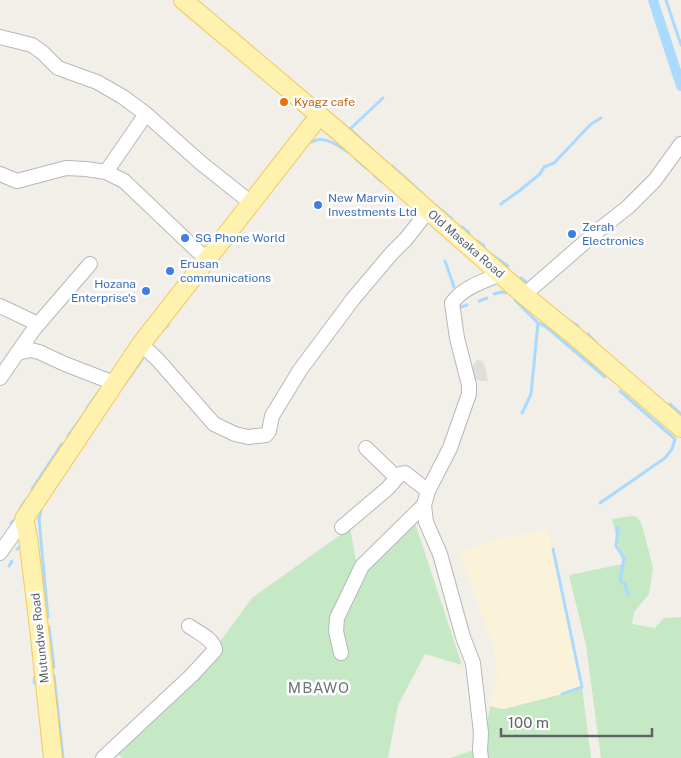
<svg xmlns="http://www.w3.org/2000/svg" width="681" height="758" viewBox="0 0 681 758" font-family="'Public Sans',sans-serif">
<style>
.industrial{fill:#e0deda}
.green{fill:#c5e8c5}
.sand{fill:#fbf3d9}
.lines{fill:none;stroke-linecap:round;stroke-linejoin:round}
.stream{stroke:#aadaff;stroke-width:3}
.canal{stroke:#aadaff;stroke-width:10}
.minor-casing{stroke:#b5b8bc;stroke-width:16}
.major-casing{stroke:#f2c960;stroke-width:20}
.minor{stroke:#fff;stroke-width:14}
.major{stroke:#fff2af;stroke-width:18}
.food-dot{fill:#e8710a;stroke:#fff;stroke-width:2}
.shop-dot{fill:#3f7fe0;stroke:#fff;stroke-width:2}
.labels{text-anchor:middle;stroke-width:5;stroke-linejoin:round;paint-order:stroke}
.food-label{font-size:12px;fill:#c56008;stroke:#fff;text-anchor:start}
.shop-label{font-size:12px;fill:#366cbe;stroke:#fff;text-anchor:start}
.street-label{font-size:12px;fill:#5f6368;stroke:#fff}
.quarter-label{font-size:15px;letter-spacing:1px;fill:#70757a;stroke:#fff}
</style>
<rect width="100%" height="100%" fill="#f1efe8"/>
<polygon class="industrial" points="477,360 482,361 485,366 488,381 473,380 473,366"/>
<g class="green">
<polygon points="632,516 637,517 642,525 653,568 649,594 634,612 632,624 655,628 664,618 681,617 681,758 601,758 586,645 569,575 623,564 612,519"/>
<polygon points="414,520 462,665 425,654 398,705 388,758 123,758 118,755 187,687 252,598 350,528 356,561"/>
<polygon points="582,687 591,758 486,758 483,749 490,706 503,709 562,694"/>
<polygon points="474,750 477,758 450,758"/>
</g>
<polygon class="sand" points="548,529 582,687 562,694 503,709 490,706 498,674 492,642 459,552 497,539"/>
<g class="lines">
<g class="stream">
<polyline points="666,0 681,45"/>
<path d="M 312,142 C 323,134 340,147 350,153"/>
<polyline points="379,156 350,129 383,98"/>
<polyline points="356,159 366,168"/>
<polyline points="392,166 424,195"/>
<polyline points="374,175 381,181"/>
<polyline points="501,204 519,191 540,174 544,167 554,163 591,124 601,118"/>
<polyline points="435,205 452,219"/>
<polyline points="462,227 469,233"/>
<polyline points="477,241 484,246"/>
<polyline points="492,255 508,266"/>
<polyline points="445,261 454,287"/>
<polyline points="521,278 527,283"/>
<polyline points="494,294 501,292 506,293"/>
<polyline points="515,300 538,323 531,394 522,413"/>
<polyline points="479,301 487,298"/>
<polyline points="461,307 467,305"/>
<polyline points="568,320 578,326"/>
<polyline points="538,323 545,326 605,377"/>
<polyline points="162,331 168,325"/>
<polyline points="588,334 597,344"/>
<polyline points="124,385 146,354"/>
<polyline points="670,404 681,414"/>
<polyline points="87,408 100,390"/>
<polyline points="68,436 82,417"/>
<polyline points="32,489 62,444"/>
<polyline points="600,503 665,458 672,449 675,439 620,391"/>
<polyline points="21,507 25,501"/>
<polyline points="41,511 39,519 48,617"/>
<polyline points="11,523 13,521"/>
<polyline points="618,527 616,546 624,558 620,580 625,584 628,595"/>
<polyline points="17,549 19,548"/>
<polyline points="553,549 582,687 562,694"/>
<polyline points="9,566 12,561"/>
<polyline points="49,627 54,667"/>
<polyline points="36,671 34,682 38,686"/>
<polyline points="54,676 63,758"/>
</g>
<polyline class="canal" points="653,0 681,86"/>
<g class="minor-casing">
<g id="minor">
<polyline points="0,37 32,45 43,53 58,68 97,82 123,97 146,114 201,163 250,202"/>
<polyline points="106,172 146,114"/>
<polyline points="0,174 17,181 66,168 86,169 106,172 124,181 206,259"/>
<polyline points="524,295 600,229 628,207 655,180 681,144"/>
<polyline points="0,306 38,324"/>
<polyline points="141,344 158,360 214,424 235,434 248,437 266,435 269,431 272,416 300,370 353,299 391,254 406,239 428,211"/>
<polyline points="17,353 31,350 39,352 65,364 114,383"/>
<polyline points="0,378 34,329 90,264"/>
<polyline points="366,448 397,478"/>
<polyline points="342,527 388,488 400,474 405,473 428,491"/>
<polyline points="0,553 24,519"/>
<polyline points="341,653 336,631 337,618 362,566 424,505"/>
<path d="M 103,758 L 192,675 L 215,650 C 214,639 197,632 189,626"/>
<path d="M 481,758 L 480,750 L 481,733 L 473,663 L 463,637 L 440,554 L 426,522 L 424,505 L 428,491 L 450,448 L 469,394 L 469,385 L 457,338 L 452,303 C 463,287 483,282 500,274"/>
</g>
</g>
<g class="major-casing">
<g id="major">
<polyline points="183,0 338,131 524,295 577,338 681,428"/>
<polyline points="53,758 39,628 28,537 24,519 141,344 319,116"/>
</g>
</g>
<use href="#minor" class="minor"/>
<use href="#major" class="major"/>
</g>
<circle class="food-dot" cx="284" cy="102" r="5"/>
<g class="shop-dot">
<circle cx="318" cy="205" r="5"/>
<circle cx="572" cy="234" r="5"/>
<circle cx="185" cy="238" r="5"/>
<circle cx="170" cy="271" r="5"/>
<circle cx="146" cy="291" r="5"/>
</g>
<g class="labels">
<g class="food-label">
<text x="294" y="106">Kyagz cafe</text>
</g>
<g class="shop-label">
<text x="328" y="202">New Marvin<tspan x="328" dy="14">Investments Ltd</tspan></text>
<text x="582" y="231">Zerah<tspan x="582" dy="14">Electronics</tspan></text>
<text x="195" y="242">SG Phone World</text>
<text x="180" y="268">Erusan<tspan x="180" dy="14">communications</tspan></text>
<text x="136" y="288" text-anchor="end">Hozana<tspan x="136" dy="14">Enterprise's</tspan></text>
</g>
<g class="street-label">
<text transform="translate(466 244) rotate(41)" y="4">Old Masaka Road</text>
<text transform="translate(40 638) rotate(-96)" y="4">Mutundwe Road</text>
</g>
<g class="quarter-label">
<text x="319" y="693">MBAWO</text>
</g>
</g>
<path d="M501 728v8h151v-8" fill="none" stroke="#5f6368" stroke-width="2.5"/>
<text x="508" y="728" font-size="15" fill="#5f6368" stroke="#ffffff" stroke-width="4" paint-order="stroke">100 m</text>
</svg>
